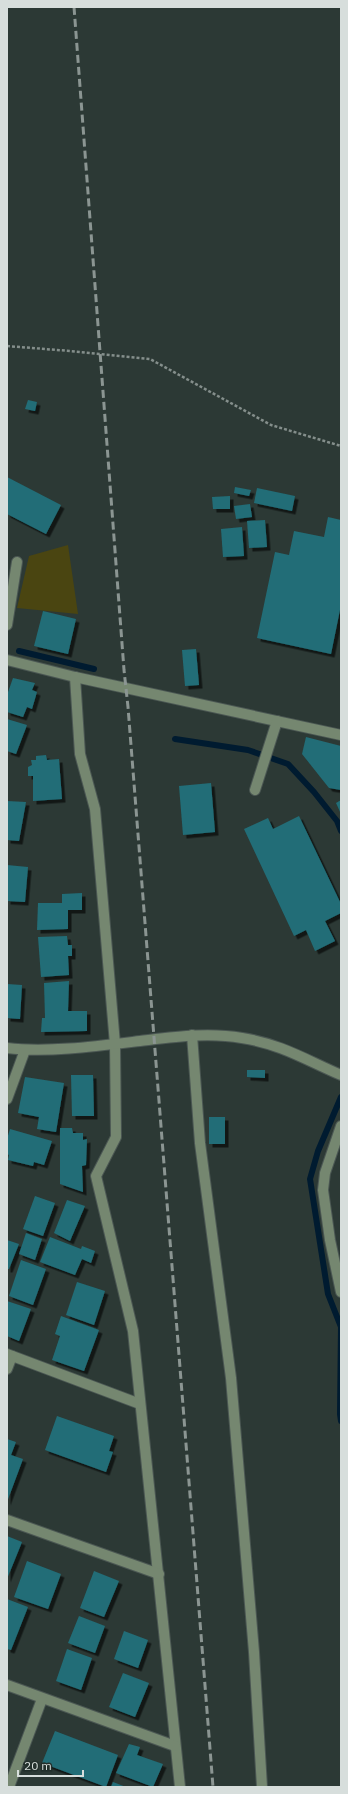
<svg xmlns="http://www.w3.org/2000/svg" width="348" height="1794" viewBox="0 0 348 1794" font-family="'IBM Plex Sans',sans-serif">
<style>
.green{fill:#4a4511}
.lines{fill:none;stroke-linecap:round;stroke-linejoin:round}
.stream{stroke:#001b30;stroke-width:6}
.building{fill:#216d77;filter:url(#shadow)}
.minor-casing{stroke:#4b5753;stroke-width:12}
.path{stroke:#848e8b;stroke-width:2.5;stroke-dasharray:3 2;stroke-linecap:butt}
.minor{stroke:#758770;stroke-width:10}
.rail{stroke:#8b9592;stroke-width:3;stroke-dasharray:8 4;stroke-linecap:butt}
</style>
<defs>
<filter id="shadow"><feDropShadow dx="3.5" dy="3.5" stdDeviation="0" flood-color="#0009"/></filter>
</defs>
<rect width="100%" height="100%" fill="#2c3935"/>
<polygon class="green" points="68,545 78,614 17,608 29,556"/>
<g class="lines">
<g class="stream">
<polyline points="19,651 94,669"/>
<polyline points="175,739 248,750 288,764 314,792 337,821 341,831"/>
<polyline points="341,1097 318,1151 310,1179 328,1294 341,1327 340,1414 341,1421"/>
</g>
</g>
<g class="building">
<polygon points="28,400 37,402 35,411 25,409"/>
<polygon points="7,477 61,505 46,534 7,514"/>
<polygon points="235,487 251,490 249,496 234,493"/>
<polygon points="257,488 295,496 292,511 254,503"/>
<polygon points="230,496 230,509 213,509 212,497"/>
<polygon points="250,504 252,517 236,519 234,506"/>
<polygon points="328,517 341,520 341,605 331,654 257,638 275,552 289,555 294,531 324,537"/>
<polygon points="265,520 267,547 249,548 247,521"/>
<polygon points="242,527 244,556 223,557 221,529"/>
<polygon points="43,611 76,619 68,654 34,646"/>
<polygon points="196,649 199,685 185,686 182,650"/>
<polygon points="13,678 35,683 32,690 37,692 32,709 27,707 23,717 7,712 7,695"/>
<polygon points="7,719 27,725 16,754 7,751"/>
<polygon points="306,737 341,746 341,790 329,788 302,754"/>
<polygon points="46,755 47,760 59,759 62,799 33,801 33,776 28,776 28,767 32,765 31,760 36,760 36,756"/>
<polygon points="211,783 215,832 183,835 179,786"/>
<polygon points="341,800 341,814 336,803"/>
<polygon points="7,801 26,802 19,841 7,840"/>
<polygon points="299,816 341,904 341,913 325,921 335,941 315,951 306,930 294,936 244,829 268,818 273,829"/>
<polygon points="7,865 28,867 25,902 7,901"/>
<polygon points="82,893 82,910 68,910 68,929 37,930 38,903 62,903 62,894"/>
<polygon points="67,936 68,945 72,945 72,956 68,956 69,975 41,977 38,937"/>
<polygon points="69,981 68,1011 87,1011 87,1031 41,1032 42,1018 45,1018 44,983"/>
<polygon points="7,984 22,985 20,1019 7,1018"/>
<polygon points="247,1070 265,1070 265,1078 247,1077"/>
<polygon points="71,1075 93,1075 94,1116 72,1116"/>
<polygon points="25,1077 64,1083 56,1132 37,1129 39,1117 18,1113"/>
<rect x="209" y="1117" width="16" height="27"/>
<polygon points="60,1128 72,1128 73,1133 83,1133 83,1140 87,1139 86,1165 82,1166 83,1192 60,1184"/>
<polygon points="10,1129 52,1141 44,1165 34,1162 33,1166 8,1160 9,1155 7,1154 7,1139"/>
<polygon points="35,1196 55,1203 43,1236 23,1229"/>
<polygon points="67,1200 85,1206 70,1241 54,1233"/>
<polygon points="26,1233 42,1239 35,1260 19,1254"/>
<polygon points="50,1237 81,1249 82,1246 95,1251 91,1263 82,1259 75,1275 40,1262"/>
<polygon points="7,1240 19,1244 9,1269 7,1269"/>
<polygon points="21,1260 46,1269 33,1305 9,1296"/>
<polygon points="77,1282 105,1291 94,1325 66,1315"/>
<polygon points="7,1301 31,1309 19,1341 7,1336"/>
<polygon points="61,1316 99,1330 84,1371 52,1360 60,1336 55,1334"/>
<polygon points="57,1416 114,1436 109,1451 113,1452 106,1472 45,1450"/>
<polygon points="7,1439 16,1442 11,1455 23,1459 7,1502"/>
<polygon points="7,1536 22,1542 7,1579"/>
<polygon points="27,1561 61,1574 48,1609 14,1597"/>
<polygon points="94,1571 119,1581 104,1617 80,1608"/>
<polygon points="7,1599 28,1607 11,1650 7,1649"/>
<polygon points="79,1616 105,1626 95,1653 68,1643"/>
<polygon points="124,1631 148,1640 138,1668 114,1659"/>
<polygon points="67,1649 92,1658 81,1690 56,1681"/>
<polygon points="123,1673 149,1683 135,1717 109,1707"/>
<polygon points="55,1731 118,1755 106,1787 42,1763"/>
<polygon points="129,1744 140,1747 137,1755 163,1764 153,1787 116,1773"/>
<polygon points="113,1782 126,1787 111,1787"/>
</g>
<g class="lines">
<g class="minor-casing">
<g id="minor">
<polyline points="7,625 17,562"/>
<polyline points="7,660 75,677 341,735"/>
<polyline points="75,677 80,754 95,809 115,1044 116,1137 96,1176 133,1331 180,1787"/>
<polyline points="255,790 277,721"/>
<polyline points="192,1035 200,1143 231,1378 254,1652 262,1787"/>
<path d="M 7,1048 C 47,1053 99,1046 140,1041 C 174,1037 208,1032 242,1038 C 281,1044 306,1060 341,1075"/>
<polyline points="7,1099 25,1050"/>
<polyline points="341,1126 325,1173 323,1190 330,1240 341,1292"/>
<polyline points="7,1354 140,1404"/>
<polyline points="7,1369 12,1356"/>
<polyline points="7,1520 159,1574"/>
<polyline points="7,1685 175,1746"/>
<polyline points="9,1787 42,1699"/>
</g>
</g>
<polyline class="path" points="7,346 70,351 150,359 271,425 341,446"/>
<use href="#minor" class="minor"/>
<polyline class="rail" points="74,7 124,670 128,707 213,1787"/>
</g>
<rect width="348" height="1794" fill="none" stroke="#d7dedc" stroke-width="16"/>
<path d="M18 1770v6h65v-6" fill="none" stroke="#d7dedc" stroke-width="2"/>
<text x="24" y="1770" font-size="12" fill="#d7dedc" stroke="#222f2b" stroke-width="3" paint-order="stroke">20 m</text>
</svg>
